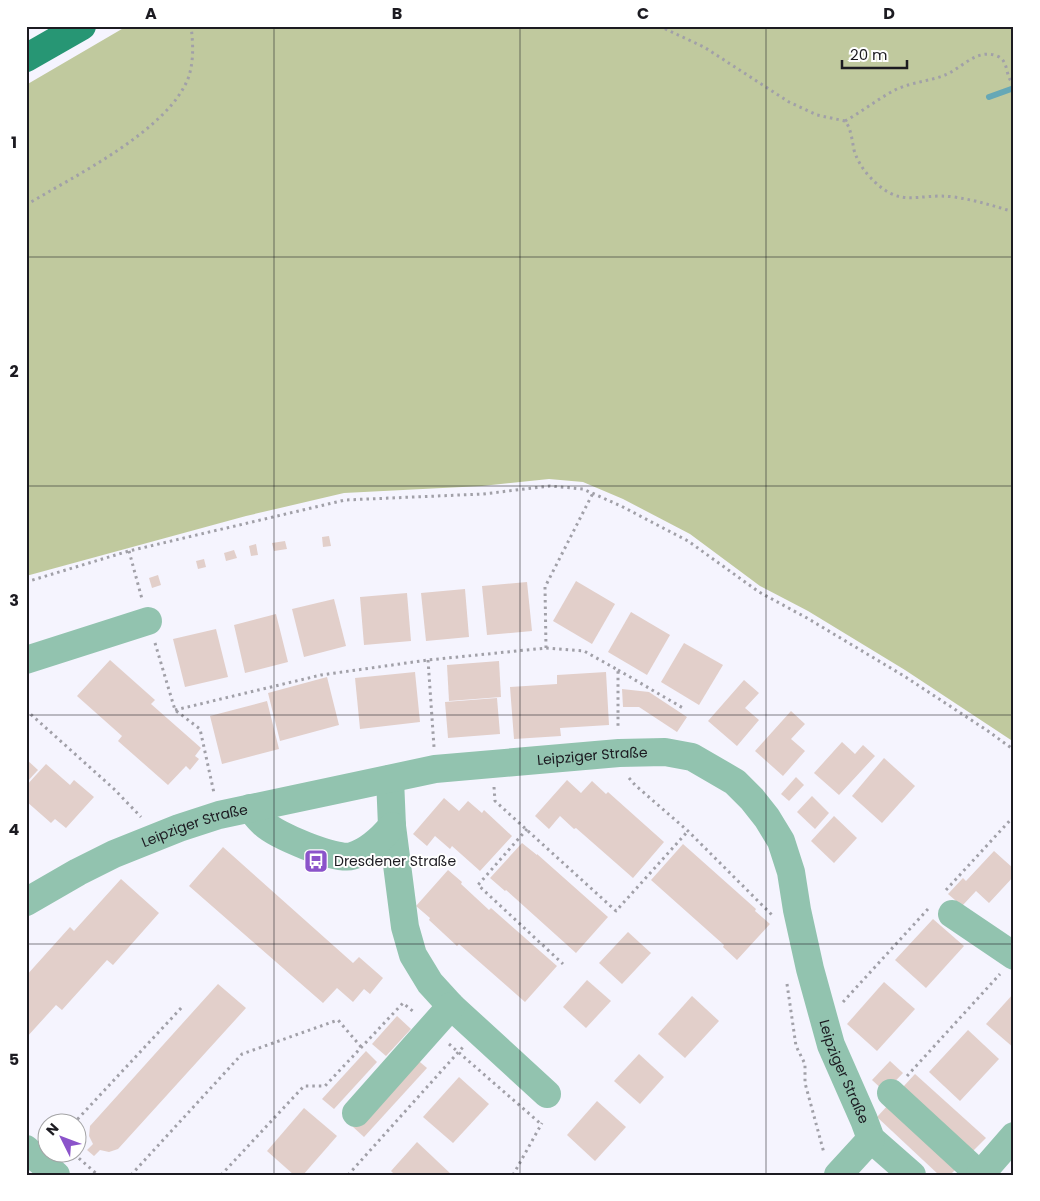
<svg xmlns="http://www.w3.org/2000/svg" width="1040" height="1201" viewBox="0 0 1040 1201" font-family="Poppins,sans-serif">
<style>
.green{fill:#c0c99e}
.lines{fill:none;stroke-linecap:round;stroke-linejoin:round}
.stream{stroke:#66a8b6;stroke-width:6}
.building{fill:#e2cfca}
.path{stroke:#a1a0a8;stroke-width:3;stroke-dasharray:2.5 4;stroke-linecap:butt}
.minor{stroke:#92c3af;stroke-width:28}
.major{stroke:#279674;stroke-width:28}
.grid{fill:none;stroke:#1c1b21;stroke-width:1;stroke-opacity:0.55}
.labels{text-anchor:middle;stroke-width:4;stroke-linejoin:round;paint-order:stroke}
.street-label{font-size:14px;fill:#1c1b21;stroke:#fff}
.poi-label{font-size:14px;fill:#1c1b21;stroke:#fff;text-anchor:start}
.neatline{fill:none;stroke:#1c1b21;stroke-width:2}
.grid-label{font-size:16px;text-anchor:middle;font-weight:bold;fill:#1c1b21}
</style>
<rect width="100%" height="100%" fill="#f5f4fe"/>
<polygon class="green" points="127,26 1014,26 1014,742 905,670 808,611 760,586 690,534 623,499 583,482 549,479 482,486 344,493 246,516 26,576 26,85"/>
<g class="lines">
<polyline class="stream" points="989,97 1014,88"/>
</g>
<g class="building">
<polygon points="329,536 331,546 323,547 322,537"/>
<polygon points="285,541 287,549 274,551 272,543"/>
<polygon points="256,544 258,555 251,556 249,546"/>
<polygon points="234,550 237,558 226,561 224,553"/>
<polygon points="204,559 206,567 198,569 196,561"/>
<polygon points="158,575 161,585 152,588 149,578"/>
<polygon points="576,581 615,604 592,644 553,621"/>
<polygon points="527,582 532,631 487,635 482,586"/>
<polygon points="465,589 469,637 426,641 421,593"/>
<polygon points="407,593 411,641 364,645 360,597"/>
<polygon points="334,599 346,646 304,657 292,609"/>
<polygon points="631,612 670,635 647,675 608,652"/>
<polygon points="276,614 288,662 245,673 234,625"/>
<polygon points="216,629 228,677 185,687 173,639"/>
<polygon points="684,643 723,665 699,705 661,682"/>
<polygon points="110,660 155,700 151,704 201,748 195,756 199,759 190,770 186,766 168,785 118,741 122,736 77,696"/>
<polygon points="499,661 501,697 449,701 447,665"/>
<polygon points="415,672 420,722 360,729 355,678"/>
<polygon points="606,672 609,725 560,728 561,736 514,739 510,687 557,684 557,675"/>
<polygon points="327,677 339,725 280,741 268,693"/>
<polygon points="744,680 759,693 745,708 759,720 737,746 708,721"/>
<polygon points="622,689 649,692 687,717 677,732 639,707 623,707"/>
<polygon points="497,698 500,734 448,738 445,702"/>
<polygon points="267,701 279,749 222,764 210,716"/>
<polygon points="791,711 805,724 791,739 805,751 783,776 755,751"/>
<polygon points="842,742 855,754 863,745 875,756 839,795 814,773"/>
<polygon points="884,758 915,786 882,823 852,796"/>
<polygon points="26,759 38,770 26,783"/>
<polygon points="46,764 70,785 74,780 94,797 66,828 55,819 51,823 26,801 26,786"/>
<polygon points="796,777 804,785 789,801 781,794"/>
<polygon points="567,780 581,793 592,781 606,794 608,792 664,842 633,878 576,828 574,829 560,816 549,829 535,816"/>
<polygon points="812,796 829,813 815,829 797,812"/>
<polygon points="444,798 459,811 468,801 482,813 484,810 512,836 480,871 452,846 450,849 435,836 427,846 413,834"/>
<polygon points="834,816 857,838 834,863 811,841"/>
<polygon points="522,843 537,855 537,854 608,917 576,953 506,890 505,891 490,878"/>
<polygon points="683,844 756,909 755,911 770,924 737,960 723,947 724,945 651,880"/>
<polygon points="223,847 353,963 359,957 383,978 370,994 364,989 353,1002 337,988 323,1003 189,886"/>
<polygon points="994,851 1014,869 1014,876 989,903 976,891 962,906 948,894 963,878 966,881"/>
<polygon points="448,870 462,882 461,884 489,910 491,908 557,966 525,1002 459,944 457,946 429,920 430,918 416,906"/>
<polygon points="121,879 159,913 113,965 107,960 62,1010 56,1005 26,1038 26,976 70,927 74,931"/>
<polygon points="933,919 964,946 926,988 895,960"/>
<polygon points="628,932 651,953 622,984 599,963"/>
<polygon points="587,980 611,1001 586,1028 563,1007"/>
<polygon points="884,982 915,1009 877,1051 847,1024"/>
<polygon points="218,984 246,1008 118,1149 109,1152 100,1150 94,1156 87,1150 93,1144 89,1136 90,1126"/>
<polygon points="1014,993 1014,1048 986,1024"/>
<polygon points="692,996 719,1021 685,1058 658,1034"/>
<polygon points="397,1016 411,1029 386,1056 372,1044"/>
<polygon points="968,1030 999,1059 960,1101 929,1072"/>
<polygon points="366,1051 377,1062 334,1109 322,1099"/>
<polygon points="639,1054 664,1077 640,1104 614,1081"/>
<polygon points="414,1057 427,1068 364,1137 352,1126"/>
<polygon points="890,1061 903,1073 885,1092 872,1080"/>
<polygon points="915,1074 986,1138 973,1151 903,1087"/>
<polygon points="459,1077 489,1104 453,1143 423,1117"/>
<polygon points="597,1101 626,1127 595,1161 567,1135"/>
<polygon points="890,1103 958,1167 950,1175 939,1175 877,1117"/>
<polygon points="304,1108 337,1136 303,1175 294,1175 267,1151"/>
<polygon points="417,1142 452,1175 395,1175 391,1171"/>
</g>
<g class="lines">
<g class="path">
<path d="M 659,26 L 704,47 L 789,102 L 817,115 L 845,121 C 851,128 852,140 854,150 C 857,160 862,168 869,176 C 901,211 916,192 954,197 C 975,200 994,206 1014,212"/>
<path d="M 845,121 C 863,111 879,98 897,89 C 913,82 930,81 945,75 C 962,68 977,48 997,56 C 1010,61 1004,77 1014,84"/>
<path d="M 26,205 C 74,176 170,130 189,76 C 194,59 193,43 191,26"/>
<polyline points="129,551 142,599"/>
<polyline points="26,582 129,551 345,500 483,494 550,486 583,489 621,506 688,541 759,592 807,618 904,676 988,731 1014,750"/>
<polyline points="155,643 175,710 200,729 214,793"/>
<polyline points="546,648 545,587 593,493"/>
<polyline points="428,660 434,747"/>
<polyline points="618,670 683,708"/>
<polyline points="26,710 114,789 141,817"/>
<polyline points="175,710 321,675 428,660 546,648 584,651 618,670 618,729"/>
<polyline points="629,778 635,785 688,831 772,915"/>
<polyline points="494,787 495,801 616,911 688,831"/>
<polyline points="527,829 478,885 563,964"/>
<polyline points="946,890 1014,816"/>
<polyline points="787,984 796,1046 805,1064 805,1083 824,1153"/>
<polyline points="843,1002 928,909"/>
<polyline points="449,1044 541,1124"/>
<polyline points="907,1076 1000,974"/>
<polyline points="73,1124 183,1006"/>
<polyline points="74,1154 98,1175"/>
<polyline points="131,1175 242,1054 338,1020 362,1048"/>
<polyline points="221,1175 304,1086 325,1086 403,1003 415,1013"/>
<polyline points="348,1175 463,1047"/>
<polyline points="513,1175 542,1123"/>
</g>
<g class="minor">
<polyline points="26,660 148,621"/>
<polyline points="390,779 392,826 405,927 413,955 430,983 451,1006 547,1094"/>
<path d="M 250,808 C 254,813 258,819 263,823 C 275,835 336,861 352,856 C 369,851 381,839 392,826"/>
<path id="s1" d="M 26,902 L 78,872 L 114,854 L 179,828 L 219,815 L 435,769 L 619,753 L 665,752 L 692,757 L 735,782 L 752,799 L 767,818 L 781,841 L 791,872 L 797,910 L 810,969 L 831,1045 L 864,1120 L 871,1139 L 912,1175"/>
<polyline points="952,914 1014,956"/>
<polyline points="891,1093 980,1175"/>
<polyline points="356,1113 451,1006"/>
<polyline points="26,1149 56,1175"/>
<polyline points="838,1175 871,1139"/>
<polyline points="980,1175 1014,1136"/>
</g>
<polyline class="major" points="26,58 82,26"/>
</g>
<path class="grid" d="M 274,26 L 274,1175M 520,26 L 520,1175M 766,26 L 766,1175M 26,257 L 1014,257M 26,486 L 1014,486M 26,715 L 1014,715M 26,944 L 1014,944"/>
<defs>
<g id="bus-square" transform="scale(1.25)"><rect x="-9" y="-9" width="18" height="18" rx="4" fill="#8b53ca" stroke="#fff"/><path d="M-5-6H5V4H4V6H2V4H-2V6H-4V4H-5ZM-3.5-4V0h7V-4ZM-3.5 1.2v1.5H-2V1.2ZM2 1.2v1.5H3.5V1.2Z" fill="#fff"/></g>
</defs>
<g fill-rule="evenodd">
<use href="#bus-square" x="316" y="861"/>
</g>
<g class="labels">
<g class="street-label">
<text dy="5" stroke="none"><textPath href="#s1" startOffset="591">Leipziger Straße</textPath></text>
<text dy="5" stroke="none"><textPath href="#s1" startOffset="186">Leipziger Straße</textPath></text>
<text dy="5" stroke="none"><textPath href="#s1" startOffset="1056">Leipziger Straße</textPath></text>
</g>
<g class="poi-label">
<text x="334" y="866">Dresdener Straße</text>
</g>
</g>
<rect width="1040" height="1201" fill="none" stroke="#ffffff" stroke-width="55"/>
<g transform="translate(62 1138) rotate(312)"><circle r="24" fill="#ffffff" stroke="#a4a4a6"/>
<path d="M0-4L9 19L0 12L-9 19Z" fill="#8b53ca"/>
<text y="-8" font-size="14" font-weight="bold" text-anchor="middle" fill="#1c1b21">N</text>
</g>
<path d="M842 60v8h65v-8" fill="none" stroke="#1c1b21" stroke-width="2.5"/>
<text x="850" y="60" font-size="15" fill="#1c1b21" stroke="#ffffff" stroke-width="4" paint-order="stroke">20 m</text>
<rect x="28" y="28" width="984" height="1146" class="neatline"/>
<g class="grid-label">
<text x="151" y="19">A</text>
<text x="397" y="19">B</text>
<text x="643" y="19">C</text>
<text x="889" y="19">D</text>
<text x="14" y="148">1</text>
<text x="14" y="377">2</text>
<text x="14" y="606">3</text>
<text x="14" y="835">4</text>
<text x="14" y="1065">5</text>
</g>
</svg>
